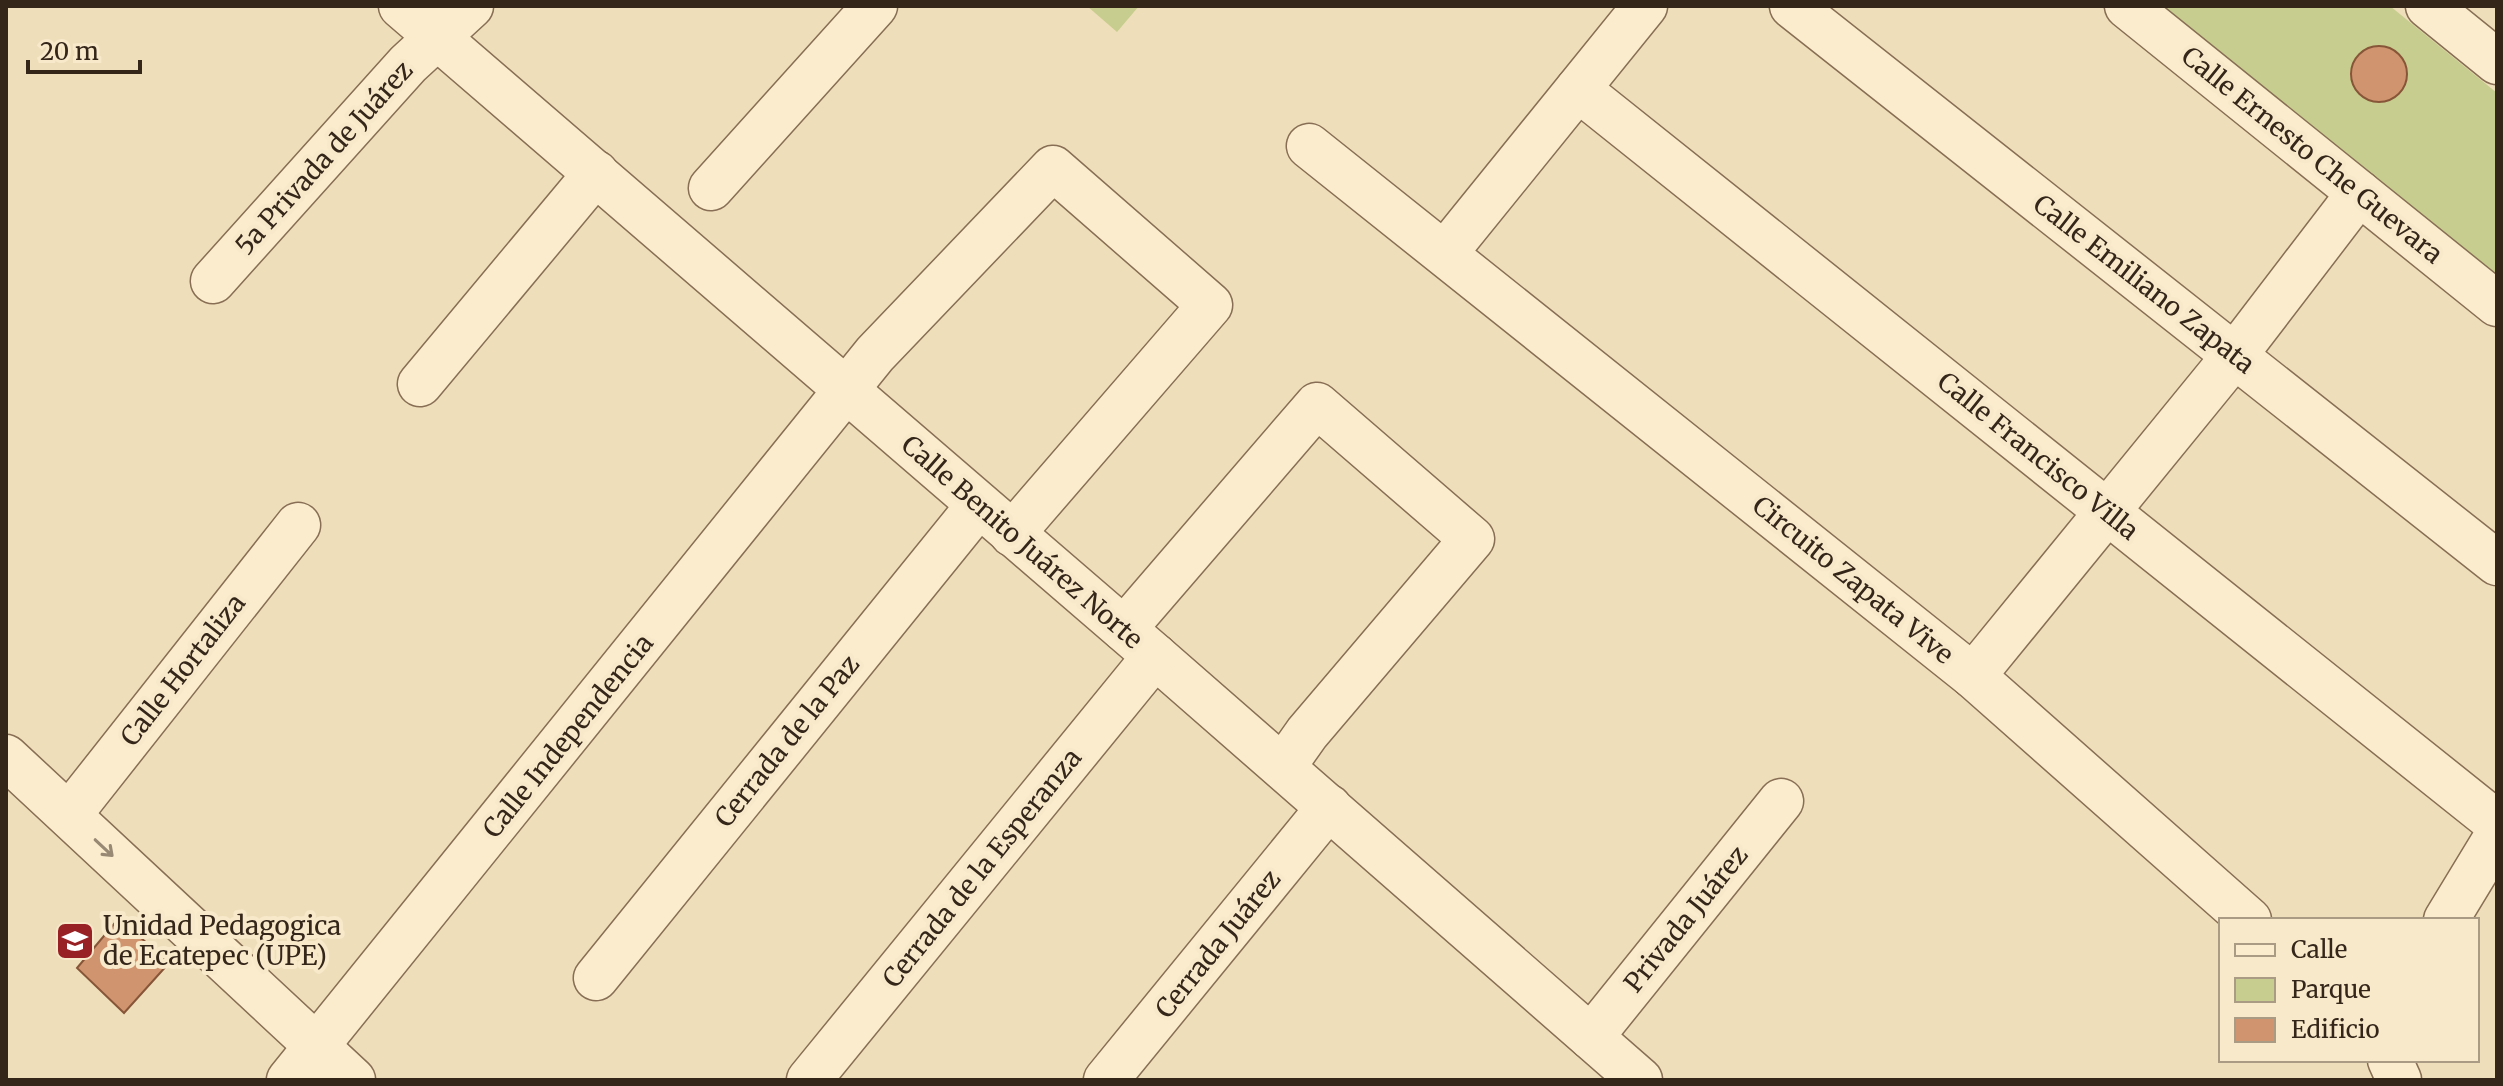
<svg xmlns="http://www.w3.org/2000/svg" width="2503" height="1086" viewBox="0 0 2503 1086" font-family="Merriweather,serif">
<style>
.green{fill:#c7cd8e}
.building{fill:#d0946e;stroke:#875639;stroke-width:2}
.lines{fill:none;stroke-linecap:round;stroke-linejoin:round}
.minor-casing{stroke:#876e54;stroke-width:47}
.minor{stroke:#faeccd;stroke-width:44}
.oneway{stroke:#988974}
.labels{text-anchor:middle;stroke-width:8;stroke-linejoin:round;paint-order:stroke}
.street-label{font-size:26px;fill:#35261a;stroke:#f7e9ca}
.poi-label{font-size:26px;fill:#35261a;stroke:#f7e9ca;text-anchor:start}
</style>
<rect width="100%" height="100%" fill="#efdeba"/>
<g class="green">
<polygon points="1087,6 1139,6 1117,32"/>
<polygon points="2154,6 2390,6 2497,93 2497,283"/>
</g>
<g class="building">
<circle cx="2379" cy="74" r="28"/>
<polygon points="119,918 169,963 124,1013 77,968"/>
</g>
<g class="lines">
<g class="minor-casing">
<g id="minor">
<polyline points="401,6 1155,656 1640,1080"/>
<polyline points="1792,6 2497,563"/>
<polyline points="2127,6 2497,304"/>
<polyline points="2428,6 2497,62"/>
<polyline points="1578,89 2497,823"/>
<polyline points="1309,146 1973,676 2249,920"/>
<polyline points="711,188 875,6"/>
<polyline points="1445,253 1645,6"/>
<polyline points="213,281 408,64 471,6"/>
<polyline points="420,384 596,173"/>
<polyline points="1124,629 1317,405 1472,539 1307,733 1283,767"/>
<polyline points="1973,676 2235,355 2359,193"/>
<polyline points="6,757 353,1080"/>
<polyline points="69,815 298,525"/>
<polyline points="2446,920 2497,836"/>
<polyline points="596,978 978,506"/>
<polyline points="1591,1037 1781,801"/>
<polyline points="2390,1060 2399,1080"/>
<polyline points="289,1080 875,354 1053,168 1210,305 1012,534"/>
<polyline points="809,1080 1155,656"/>
<polyline points="1106,1080 1329,807"/>
</g>
</g>
<use href="#minor" class="minor"/>
</g>
<defs><path id="oneway-shaft" d="M-6 0H5M1.5-3L5.5 0L1.5 3" fill="none" stroke-width="1.6" stroke-linecap="round" stroke-linejoin="round" transform="scale(2)"/></defs>
<use class="oneway" href="#oneway-shaft" transform="translate(104 848) rotate(43)"/>
<defs>
<g id="school-square" transform="scale(2)"><rect x="-9" y="-9" width="18" height="18" rx="4" fill="#982125" stroke="#f7e9ca"/><path d="M0-5L7-2L0 1L-7-2ZM-4 1L0 2.5L4 1V4Q0 6-4 4Z" fill="#fff"/></g>
</defs>
<g fill-rule="evenodd">
<use href="#school-square" x="75" y="941"/>
</g>
<g class="labels">
<g class="street-label">
<text transform="translate(2312 155) rotate(39)" y="9">Calle Ernesto Che Guevara</text>
<text transform="translate(324 158) rotate(-48)" y="9">5a Privada de Juárez</text>
<text transform="translate(2144 284) rotate(38)" y="9">Calle Emiliano Zapata</text>
<text transform="translate(2038 456) rotate(39)" y="9">Calle Francisco Villa</text>
<text transform="translate(1022 542) rotate(41)" y="9">Calle Benito Juárez Norte</text>
<text transform="translate(1853 580) rotate(39)" y="9">Circuito Zapata Vive</text>
<text transform="translate(183 670) rotate(-52)" y="9">Calle Hortaliza</text>
<text transform="translate(568 736) rotate(-51)" y="9">Calle Independencia</text>
<text transform="translate(787 741) rotate(-51)" y="9">Cerrada de la Paz</text>
<text transform="translate(982 868) rotate(-51)" y="9">Cerrada de la Esperanza</text>
<text transform="translate(1686 919) rotate(-51)" y="9">Privada Juárez</text>
<text transform="translate(1218 944) rotate(-51)" y="9">Cerrada Juárez</text>
</g>
<g class="poi-label">
<text x="103" y="935">Unidad Pedagogica<tspan x="103" dy="30">de Ecatepec (UPE)</tspan></text>
</g>
</g>
<rect width="2503" height="1086" fill="none" stroke="#35261a" stroke-width="16"/>
<rect x="2219" y="918" width="260" height="144" fill="#f7e9ca" stroke="#a99b84" stroke-width="2"/>
<rect x="2235" y="944" width="40" height="12" fill="#faeccd" stroke="#a99b84" stroke-width="2"/>
<text x="2291" y="958" font-size="24" fill="#35261a">Calle</text>
<rect x="2235" y="978" width="40" height="24" fill="#c7cd8e" stroke="#a99b84" stroke-width="2"/>
<text x="2291" y="998" font-size="24" fill="#35261a">Parque</text>
<rect x="2235" y="1018" width="40" height="24" fill="#d0946e" stroke="#a99b84" stroke-width="2"/>
<text x="2291" y="1038" font-size="24" fill="#35261a">Edificio</text>
<path d="M28 60v12h112v-12" fill="none" stroke="#35261a" stroke-width="4"/>
<text x="40" y="60" font-size="24" fill="#35261a" stroke="#f7e9ca" stroke-width="6" paint-order="stroke">20 m</text>
</svg>
